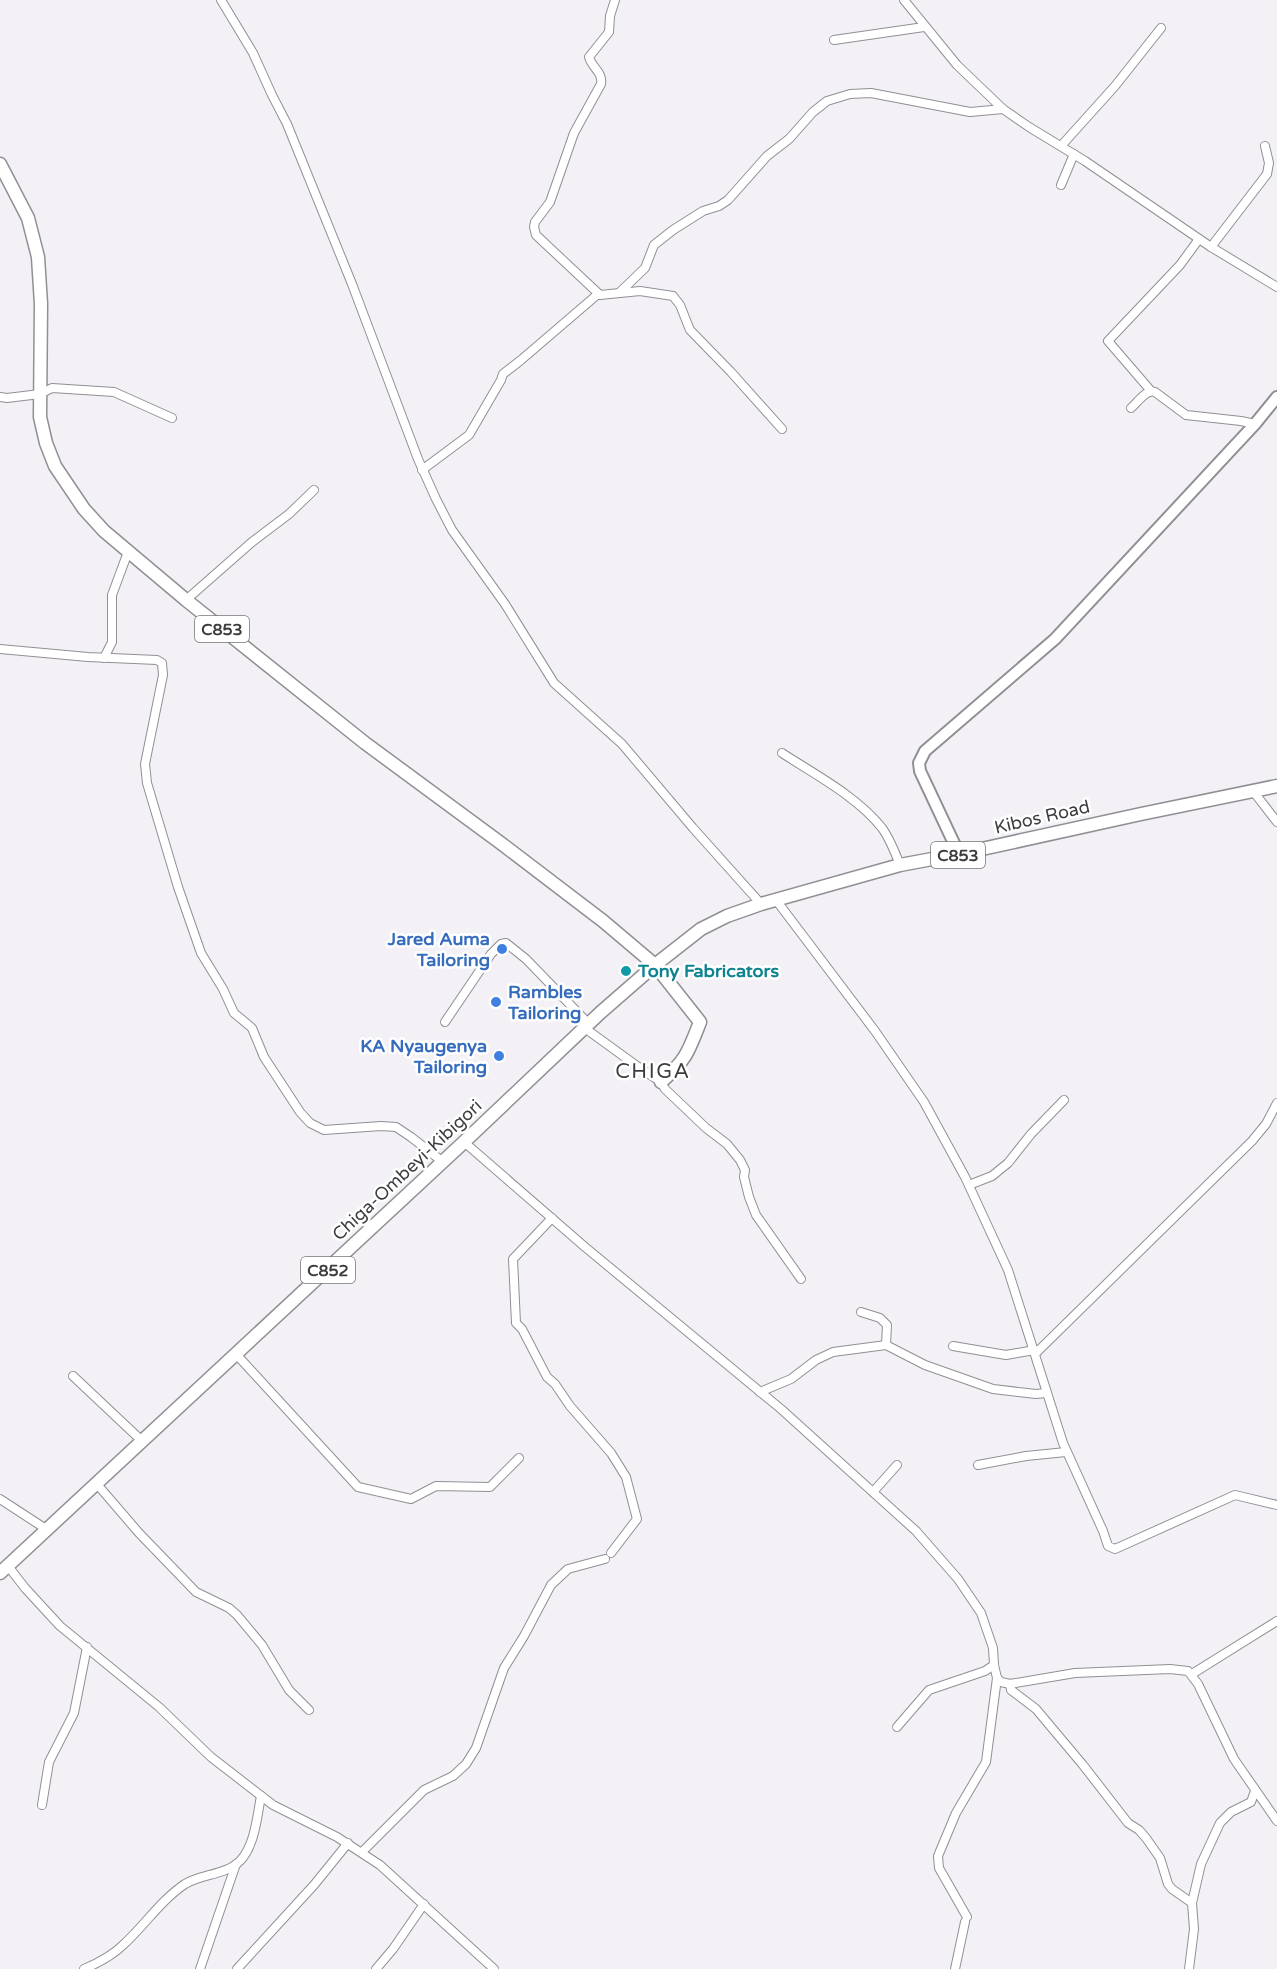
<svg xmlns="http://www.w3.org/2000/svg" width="1277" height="1969" viewBox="0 0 1277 1969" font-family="'Varela Round',sans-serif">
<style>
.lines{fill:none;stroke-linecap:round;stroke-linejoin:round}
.street-casing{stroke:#918f94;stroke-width:10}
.secondary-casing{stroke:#918f94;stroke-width:14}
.primary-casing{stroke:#918f94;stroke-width:15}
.street{stroke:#fff;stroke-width:8}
.secondary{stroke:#fff;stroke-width:10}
.primary{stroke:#fff;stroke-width:12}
.shop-dot{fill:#3f7fe0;stroke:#fff;stroke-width:2}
.culture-dot{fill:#0f9aa8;stroke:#fff;stroke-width:2}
.labels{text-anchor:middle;stroke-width:5;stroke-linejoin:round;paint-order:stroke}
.shield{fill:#fff;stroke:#777678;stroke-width:1.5}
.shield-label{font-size:16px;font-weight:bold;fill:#3d3c3e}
.street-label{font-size:18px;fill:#3d3c3e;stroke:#fff}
.shop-label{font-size:18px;font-weight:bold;fill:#366cbe;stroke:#fff;text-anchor:end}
.culture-label{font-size:18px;font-weight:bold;fill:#0d838f;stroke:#fff;text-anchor:start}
.quarter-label{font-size:21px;letter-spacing:1.5px;fill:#3d3c3e;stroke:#fff}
</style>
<rect width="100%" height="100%" fill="#f3f1f6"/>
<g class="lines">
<g class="street-casing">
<g id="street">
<polyline points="221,0 253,53 272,95 287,124 352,284 418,459 436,499 452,530 505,604 554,683 622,744 693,828 761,904"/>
<path d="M 615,0 L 610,16 L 609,32 L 589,57 C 592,68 603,72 601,84 L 574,133 L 550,202 L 535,222 L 534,227 L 536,235 L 600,295 L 640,291 L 673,296 L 680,305 L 690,330 L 731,372 L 782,429"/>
<polyline points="904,0 957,65 1003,109 1029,127 1085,161 1211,247 1277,287"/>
<polyline points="834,40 924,27"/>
<polyline points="1061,146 1115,86 1161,28"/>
<polyline points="1061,185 1074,154"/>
<polyline points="1211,247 1267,174 1269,163 1265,146"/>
<polyline points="620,292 645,268 654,245 673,230 703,211 719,206 728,200 767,156 789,139 813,112 827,101 850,94 871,93 970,112 1003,109"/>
<polyline points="1151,391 1108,341 1180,265 1199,239"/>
<polyline points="0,397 7,398 40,394 52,388 114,392 172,418"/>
<path d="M 1131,408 C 1138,402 1146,389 1155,392 L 1186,415 L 1241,421 L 1255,424"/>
<polyline points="422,470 469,435 501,380 503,374 521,360 598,294"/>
<polyline points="186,600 252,542 289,514 314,490"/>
<polyline points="0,649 88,657 157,660 162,663 163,675 145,764 147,783 178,887 201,953 223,989 234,1013 252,1028 264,1057 300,1112 310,1123 324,1130 381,1126 396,1127 411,1137 443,1162"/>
<polyline points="104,658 112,642 112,595 128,552"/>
<path d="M 782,753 C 814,774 858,797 882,828 C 890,839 895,852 900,865"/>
<polyline points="1253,791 1277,822"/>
<polyline points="776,900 875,1031 924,1102 965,1177 1008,1270 1063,1443 1103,1531 1108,1546 1115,1549 1235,1495 1277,1505"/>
<polyline points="445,1022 491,954 501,944 506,943 526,959 584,1019 586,1029 637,1066 661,1082 665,1089 706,1128 727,1144 740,1160 745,1170 744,1177 749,1197 756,1215 801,1279"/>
<polyline points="464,1142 585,1247 781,1409 916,1531 958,1579 981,1613 993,1648 994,1665 997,1678 1001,1682 1010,1684 1075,1673 1170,1669 1188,1671 1198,1684 1234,1759 1277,1821"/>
<polyline points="969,1185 992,1176 1008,1163 1031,1134 1064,1100"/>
<polyline points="552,1218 513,1259 516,1323 522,1329 547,1377 555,1384 570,1406 611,1453 626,1477 637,1519 611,1553"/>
<polyline points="861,1312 880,1318 887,1325 886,1345"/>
<polyline points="953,1346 1006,1355 1035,1350"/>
<polyline points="1036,1353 1252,1141 1266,1124 1277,1103"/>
<polyline points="236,1354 358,1487 411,1499 436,1486 490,1487 519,1458"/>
<polyline points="73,1376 142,1441"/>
<polyline points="760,1392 791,1379 816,1360 833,1352 886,1345 925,1365 993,1389 1036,1394 1046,1393"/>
<polyline points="978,1465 1026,1456 1066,1452"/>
<polyline points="96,1483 139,1533 196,1592 229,1608 237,1615 262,1645 289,1690 309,1710"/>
<polyline points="873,1492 897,1465"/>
<polyline points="0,1499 46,1529"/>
<polyline points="8,1566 25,1588 60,1626 159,1707 211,1757 273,1805 337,1837 380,1865 494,1969"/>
<polyline points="1192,1674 1277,1621"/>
<polyline points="1010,1684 1011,1690 1036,1709 1083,1765 1128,1823 1139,1830 1146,1838 1160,1858 1168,1884 1172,1889 1192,1903"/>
<polyline points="897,1727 929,1690 985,1671 994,1665"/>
<polyline points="42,1805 49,1762 74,1713 87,1647"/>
<polyline points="362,1852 424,1790 453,1776 466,1764 476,1748 504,1668 524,1636 551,1585 568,1569 605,1559"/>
<polyline points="967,1917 939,1868 938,1856 956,1813 986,1762 997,1678"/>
<path d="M 84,1969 C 98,1963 112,1956 123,1945 C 144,1926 161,1900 185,1884 C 201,1874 226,1875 240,1861 C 255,1845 257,1817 261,1796"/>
<polyline points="200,1969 236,1864"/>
<polyline points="237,1969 314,1885 348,1843"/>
<polyline points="376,1969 393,1949 424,1904"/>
<polyline points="955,1969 965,1922"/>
<polyline points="1189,1969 1194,1929 1192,1903 1201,1864 1220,1823 1231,1812 1251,1802 1255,1791"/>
</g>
</g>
<g class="secondary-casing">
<polyline id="secondary" points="959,854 920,771 919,763 925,751 1055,639 1255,424 1277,397"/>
</g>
<g class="primary-casing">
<g id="primary">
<path d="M 0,164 L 28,218 L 38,257 L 41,304 L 40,417 L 46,443 L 55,466 L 84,509 L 104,531 L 186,600 L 365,743 L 502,844 L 603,921 L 655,965 L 700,1022 C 688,1053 686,1060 661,1082"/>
<polyline points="0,1573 464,1142 600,1013 655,965 701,929 727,916 761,904 900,865 959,854 1141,814 1277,786"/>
</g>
</g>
<use href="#street" class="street"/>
<use href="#secondary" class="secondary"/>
<use href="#primary" class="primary"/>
</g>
<g class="shop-dot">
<circle cx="502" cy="949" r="6"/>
<circle cx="496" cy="1002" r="6"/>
<circle cx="499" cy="1056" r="6"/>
</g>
<circle class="culture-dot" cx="626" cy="971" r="6"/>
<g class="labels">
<g class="shield">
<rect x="195" y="616" width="54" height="26" rx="4.5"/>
<rect x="931" y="842" width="54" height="26" rx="4.5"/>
<rect x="301" y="1257" width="54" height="26" rx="4.5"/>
</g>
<g class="shield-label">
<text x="222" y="635">C853</text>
<text x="958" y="861">C853</text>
<text x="328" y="1276">C852</text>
</g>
<g class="street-label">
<text transform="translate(1042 817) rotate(-13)" y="6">Kibos Road</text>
<text transform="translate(407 1170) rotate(-43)" y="6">Chiga-Ombeyi-Kibigori</text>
</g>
<g class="shop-label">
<text x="490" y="945">Jared Auma<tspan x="490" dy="21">Tailoring</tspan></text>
<text x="508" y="998" text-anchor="start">Rambles<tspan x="508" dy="21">Tailoring</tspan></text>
<text x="487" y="1052">KA Nyaugenya<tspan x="487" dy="21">Tailoring</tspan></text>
</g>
<g class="culture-label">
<text x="638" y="977">Tony Fabricators</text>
</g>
<g class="quarter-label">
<text x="653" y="1078">CHIGA</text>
</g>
</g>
</svg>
